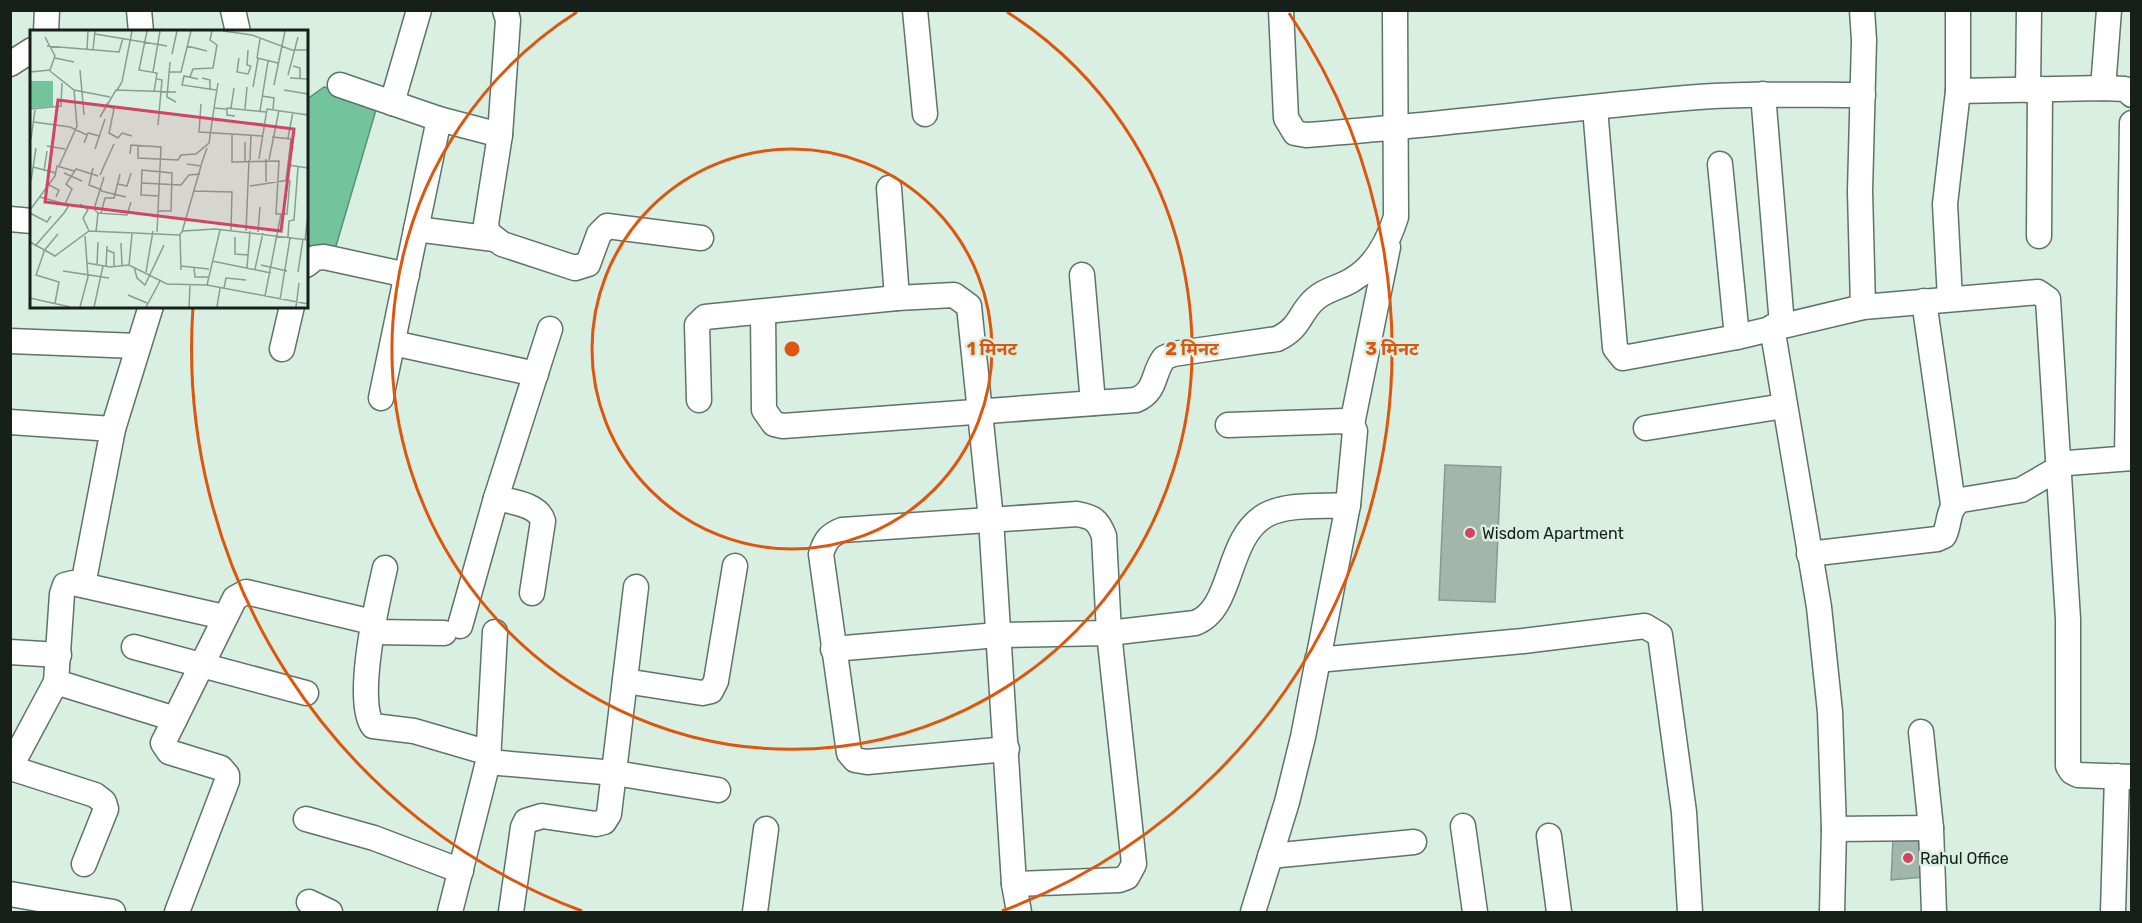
<svg xmlns="http://www.w3.org/2000/svg" width="2142" height="923" viewBox="0 0 2142 923" font-family="Rubik,'Noto Sans Devanagari',sans-serif">
<style>
.water{fill:#73c49d;stroke:#579276;stroke-width:1.5}
.building{fill:#a1b7ab;stroke:#869b90;stroke-width:1.5}
.lines{fill:none;stroke-linecap:round;stroke-linejoin:round}
.minor-casing{stroke:#5f7368;stroke-width:27}
.minor{stroke:#fff;stroke-width:24}
.ring{fill:none;stroke:#de560d;stroke-width:3}
.poi-dot{fill:#d34362;stroke:#d8efe2;stroke-width:2}
.labels{text-anchor:middle;stroke-width:5;stroke-linejoin:round;paint-order:stroke}
.poi-label{font-size:16px;fill:#171f1a;stroke:#d8efe2;text-anchor:start}
.inset-road{fill:none;stroke:#8b9c92;stroke-width:1.5}
.view{fill:#d34362;fill-opacity:0.15;stroke:#d34362;stroke-width:3}
.inset-edge{fill:none;stroke:#171f1a;stroke-width:3}
.centre{fill:#de560d;stroke:#d8efe2;stroke-width:3}
.ring-label{font-size:18px;text-anchor:middle;font-weight:bold;fill:#de560d;stroke:#d8efe2;stroke-width:5;stroke-linejoin:round;paint-order:stroke}
</style>
<rect width="100%" height="100%" fill="#d8efe2"/>
<polygon class="water" points="324,87 378,103 336,246 318,250 306,244 306,100"/>
<g class="building">
<polygon points="1445,465 1501,467 1495,602 1439,600"/>
<polygon points="1893,839 1925,839 1924,877 1891,880"/>
</g>
<g class="lines">
<g class="minor-casing">
<g id="minor">
<polyline points="139,10 141,32"/>
<polyline points="233,10 238,32"/>
<polyline points="505,10 508,20 500,135 486,224 488,233 502,244 575,268 588,264 599,234 607,226 701,238"/>
<polyline points="915,10 925,114"/>
<path d="M 1281,10 L 1286,118 L 1295,133 L 1306,135 C 1433,126 1559,109 1686,98 C 1745,93 1804,95 1863,95"/>
<polyline points="1862,10 1864,40 1860,191 1863,307"/>
<polyline points="46,32 47,10"/>
<polyline points="10,64 32,50"/>
<polyline points="340,85 439,119 500,135"/>
<polyline points="2103,88 2109,10"/>
<polyline points="2028,90 2029,10"/>
<polyline points="1958,91 2103,88 2125,89 2132,95"/>
<polyline points="1763,94 1782,325"/>
<polyline points="392,103 419,10"/>
<polyline points="1595,108 1615,348 1623,358 1737,337 1863,307 2038,292 2048,299 2068,619 2068,766 2072,772 2078,775 2132,777"/>
<polyline points="1720,164 1737,337"/>
<polyline points="889,188 897,298"/>
<polyline points="10,219 32,221"/>
<polyline points="416,229 494,239"/>
<polyline points="2039,236 2040,89"/>
<polyline points="306,265 315,258 324,257 407,275"/>
<polyline points="1082,275 1093,403"/>
<polyline points="1950,299 1945,204 1958,91 1958,10"/>
<polyline points="1924,301 1953,504"/>
<path d="M 763,312 L 764,410 L 774,424 L 783,426 L 1136,400 C 1157,391 1152,374 1164,358 L 1173,354 L 1277,339 C 1302,327 1298,314 1315,299 C 1326,289 1339,288 1352,280 C 1376,266 1388,242 1396,217 L 1395,10"/>
<polyline points="1772,327 1819,607 1830,712 1834,829 1832,912"/>
<polyline points="10,341 137,346"/>
<polyline points="393,343 536,374"/>
<polyline points="282,349 292,306"/>
<polyline points="381,398 439,119"/>
<polyline points="699,400 697,325 705,317 897,298 954,295 969,306 991,519 1014,884 1019,912"/>
<polyline points="10,422 113,429"/>
<polyline points="1352,424 1388,247"/>
<polyline points="1228,425 1345,421 1352,424 1355,431 1348,505 1303,737 1287,802 1253,912"/>
<polyline points="1646,428 1784,406"/>
<polyline points="2127,458 2132,123"/>
<path d="M 496,498 C 512,502 538,504 543,521 L 532,593"/>
<path d="M 1809,554 L 1937,539 L 1944,536 C 1951,522 1946,509 1961,500 L 2021,490 L 2068,463 L 2132,458"/>
<path d="M 385,568 C 378,598 354,702 373,726 L 414,731 L 489,753"/>
<polyline points="83,585 113,429 151,306"/>
<polyline points="460,626 496,498 550,329"/>
<polyline points="134,647 306,693"/>
<path d="M 833,649 L 998,635 L 1109,633 L 1195,623 C 1234,609 1225,538 1266,515 C 1288,503 1323,507 1348,505"/>
<polyline points="10,652 59,655"/>
<polyline points="1317,660 1523,641 1645,626 1660,635 1684,812 1690,912"/>
<polyline points="625,681 702,693 711,691 716,681 735,566"/>
<polyline points="56,682 175,719"/>
<polyline points="1921,732 1931,828 1934,912"/>
<path d="M 1007,749 L 867,762 L 855,760 L 849,753 L 821,554 C 825,541 829,535 842,530 L 1077,514 C 1093,517 1098,520 1104,536 L 1109,633 L 1134,864 L 1127,877 L 1119,880 L 1014,884"/>
<polyline points="488,762 615,773 718,790"/>
<polyline points="10,768 56,682 62,594 65,585 73,583 224,617"/>
<polyline points="11,768 95,795 104,802 106,809 84,864"/>
<polyline points="306,819 374,838 461,871"/>
<polyline points="1463,826 1475,912"/>
<polyline points="1834,829 1931,828"/>
<polyline points="1549,836 1559,912"/>
<polyline points="1270,856 1414,842"/>
<polyline points="10,894 113,912"/>
<polyline points="309,902 330,912"/>
<polyline points="177,912 227,781 227,775 221,768 169,752 163,743 235,598 246,592 372,622 373,632 444,633"/>
<polyline points="450,912 488,762 495,632"/>
<polyline points="511,912 523,827 526,821 542,816 596,824 604,822 609,814 636,587"/>
<polyline points="755,912 766,829"/>
<polyline points="2113,912 2117,776"/>
</g>
</g>
<use href="#minor" class="minor"/>
</g>
<g class="ring">
<circle cx="792" cy="349" r="200"/>
<path d="M1007 12A400 400 0 1 1 577 12"/>
<path d="M582 911A600 600 0 0 1 193 307M1289 13A600 600 0 0 1 1002 911"/>
</g>
<g class="poi-dot">
<circle cx="1470" cy="533" r="6"/>
<circle cx="1908" cy="858" r="6"/>
</g>
<g class="labels">
<g class="poi-label">
<text x="1482" y="539">Wisdom Apartment</text>
<text x="1920" y="864">Rahul Office</text>
</g>
</g>
<g transform="translate(30 30)">
<rect width="278" height="278" fill="#d8efe2"/>
<path d="M 1,51 L 23,51 L 23,76 L 1,78 Z" fill="#73c49d"/>
<path class="inset-road" d="M 117,1 L 109,40 L 127,43 L 124,62M 193,1 L 222,5 L 262,20 L 278,20M 65,4 L 137,16M 230,9 L 227,28 L 248,33M 17,16 L 89,22 L 93,8M 157,16 L 177,21M 57,19 L 58,1M 63,20 L 65,1M 218,20 L 217,35 L 221,36M 142,24 L 147,1M 25,28 L 44,32M 209,28 L 207,42 L 218,44 L 221,36M 140,32 L 137,67 L 146,72M 263,36 L 270,38 L 270,49M 50,40 L 54,85M 20,41 L 44,60 L 80,67M 0,42 L 20,40 L 25,26 L 15,7M 123,42 L 130,1M 139,42 L 151,42 L 161,1M 258,45 L 268,7M 160,47 L 163,39 L 183,38 L 187,15 L 180,10 L 182,1M 172,48 L 180,50 L 180,60M 260,48 L 278,49M 127,49 L 132,50 L 128,95M 168,49 L 154,46 L 152,55 L 186,60M 188,53 L 184,78 L 196,79M 244,55 L 255,1M 223,57 L 228,29M 87,60 L 92,52 L 102,1M 254,60 L 278,64M 232,66 L 244,68 L 243,79M 76,74 L 84,79 L 79,103 L 88,108 L 92,103 L 102,106M 171,74 L 169,102 L 232,106M 201,78 L 204,58M 0,79 L 31,76 L 32,53M 215,79 L 217,57M 230,81 L 238,31M 205,86 L 197,85 L 197,78 L 236,82M 70,87 L 86,60 L 146,62M 4,92 L 40,97 L 57,105M 208,92 L 233,94M 202,104 L 202,132 L 249,131 L 246,184 L 257,184 L 260,150M 242,107 L 261,109 L 256,150M 258,108 L 263,82M 1,109 L 5,80M 54,113 L 58,103 L 69,106M 108,115 L 108,128 L 148,130 L 151,125 L 166,124 L 179,113 L 184,78M 17,116 L 35,119M 65,119 L 75,89M 100,124 L 101,115 L 131,117 L 127,202M 229,129 L 237,79 L 278,85M 236,129 L 236,152M 220,130 L 221,105M 239,130 L 249,80M 215,131 L 215,112M 171,135 L 177,118M 258,135 L 278,138M 29,136 L 47,96 L 44,60M 3,137 L 26,143M 63,138 L 59,155 L 72,160M 14,141 L 17,121M 34,143 L 52,151M 70,145 L 84,114M 1,151 L 6,118M 111,153 L 151,155 L 159,145 L 170,144M 88,154 L 97,156 L 101,143M 19,155 L 29,160 L 26,167M 220,156 L 259,150M 71,161 L 96,167M 164,161 L 202,162 L 201,200M 10,167 L 35,174 L 42,159 L 36,154 L 46,139 L 68,146M 50,174 L 58,180 L 53,188 L 59,201M 0,180 L 25,146 L 27,136 L 44,141M 128,181 L 141,181 L 142,143 L 112,140 L 111,165 L 129,166M 0,183 L 17,192 L 21,186M 68,183 L 64,179 L 74,147M 71,183 L 75,168 L 84,168 L 90,144M 216,201 L 219,130M 66,202 L 68,183 L 97,185 L 101,172M 152,202 L 171,136 L 157,134M 228,202 L 230,177M 150,205 L 151,240M 205,207 L 205,224 L 218,225M 258,207 L 259,191 L 264,190 L 268,137M 275,210 L 278,184M 0,212 L 25,226 L 59,201 L 149,205 L 153,201 L 185,199 L 278,210M 91,213 L 92,235M 5,216 L 34,183 L 38,177 L 35,174M 77,220 L 84,223 L 84,236M 13,222 L 28,204M 14,222 L 6,245 L 29,252 L 25,273M 182,231 L 241,243M 57,233 L 80,237 L 99,235 L 137,254 L 177,255 L 278,274M 67,235 L 68,212M 99,235 L 102,204M 231,235 L 257,241M 151,236 L 179,239M 76,237 L 77,216M 104,237 L 107,248 L 115,255 L 134,215M 164,238 L 165,247 L 178,247M 217,238 L 220,201M 225,239 L 233,203M 33,241 L 79,248M 116,242 L 123,201M 268,242 L 273,209M 177,255 L 190,200M 194,258 L 196,248 L 216,250M 98,265 L 117,273M 235,266 L 251,184M 0,268 L 40,277M 250,270 L 260,208M 50,277 L 58,247 L 55,206M 64,277 L 73,236M 116,277 L 130,251M 159,277 L 160,255M 187,277 L 190,258M 266,277 L 269,253"/>
<path class="view" d="M 28,70 L 264,99 L 251,201 L 15,172 Z"/>
<rect width="278" height="278" class="inset-edge"/>
</g>
<circle cx="792" cy="349" r="9" class="centre"/>
<g class="ring-label">
<text x="992" y="355">1 मिनट</text>
<text x="1192" y="355">2 मिनट</text>
<text x="1392" y="355">3 मिनट</text>
</g>
<rect width="2142" height="923" fill="none" stroke="#171f1a" stroke-width="24"/>
</svg>
